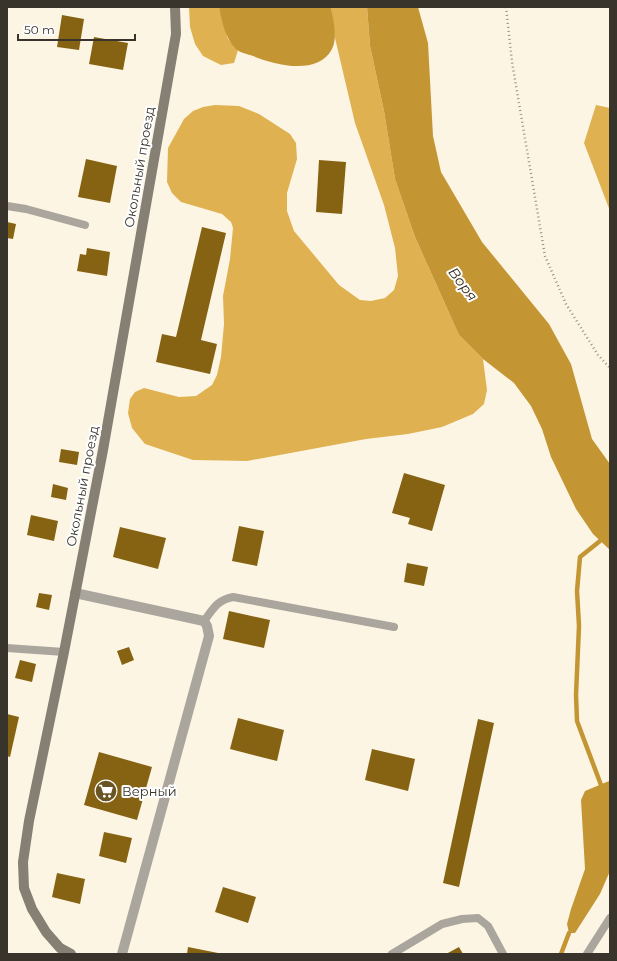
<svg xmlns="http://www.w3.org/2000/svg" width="617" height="961" viewBox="0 0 617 961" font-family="Montserrat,sans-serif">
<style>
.forest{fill:#dfb151}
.water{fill:#c49633}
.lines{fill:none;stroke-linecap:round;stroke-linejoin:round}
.stream{stroke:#c49633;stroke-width:4.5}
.building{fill:#856313}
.path{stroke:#989285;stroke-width:2.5;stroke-dasharray:1 3;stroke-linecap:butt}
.lane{stroke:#aaa59d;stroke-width:8}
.street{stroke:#aaa59d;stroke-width:10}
.secondary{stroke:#867f73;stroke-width:10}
.labels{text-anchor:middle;stroke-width:4;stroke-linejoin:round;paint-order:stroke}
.street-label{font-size:13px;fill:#38342c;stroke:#fff}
.poi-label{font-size:13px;fill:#38342c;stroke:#fff;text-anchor:start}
.water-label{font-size:14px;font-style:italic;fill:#312817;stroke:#fff}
</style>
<rect width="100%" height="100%" fill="#fdf5e4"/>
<g class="forest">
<polygon points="189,7 219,7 228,39 238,50 234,63 221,65 203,56 195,44 190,27"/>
<polygon points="331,7 367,7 370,46 384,111 395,179 415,237 459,335 483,359 487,390 484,404 473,414 442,427 408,434 366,439 247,461 193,460 145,444 132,428 128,413 130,399 135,392 144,388 179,397 196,396 212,385 217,375 221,357 224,324 223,296 230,259 233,228 231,222 222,214 181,202 172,193 167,182 168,148 184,119 193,111 203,107 215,105 239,106 259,114 290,134 296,143 297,159 287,193 287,211 294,231 339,285 360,300 371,301 385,298 394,290 398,276 395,248 384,205 355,123 335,38"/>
<polygon points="596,105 610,108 610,211 584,143"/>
</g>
<g class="water">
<path d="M 219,7 L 331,7 C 333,20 338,37 332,49 C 318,76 275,65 253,56 C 248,54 240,53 236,49 C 225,38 222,22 219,7 Z"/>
<polygon points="367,7 418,7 428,43 433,136 441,172 482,242 549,324 571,364 592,439 610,464 610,550 593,534 576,509 551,457 542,429 531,406 514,383 483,359 459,335 415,237 395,179 384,111 370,46"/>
<polygon points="609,781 610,784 610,871 600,894 575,933 569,933 567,924 571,909 585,869 581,800 585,791"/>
</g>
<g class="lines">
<g class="stream">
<polyline points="601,785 577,721 576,695 579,626 577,591 580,557 600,541 603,537"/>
<polyline points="561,954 569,933"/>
</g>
</g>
<g class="building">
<polygon points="62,15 84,19 79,50 57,47"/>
<polygon points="94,37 128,43 123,70 89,64"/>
<polygon points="86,159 117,166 110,203 78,197"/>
<polygon points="319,160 346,162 342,214 316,212"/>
<polygon points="7,222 16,224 13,239 7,238"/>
<polygon points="202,227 226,233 201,340 217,344 210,374 156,362 162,334 176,337"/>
<polygon points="87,248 110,252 107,276 77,271 80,254 86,255"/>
<polygon points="61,449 79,452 77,465 59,462"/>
<polygon points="404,473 445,485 432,531 408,524 410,518 392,513"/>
<polygon points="53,484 68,488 66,500 51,497"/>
<polygon points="31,515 58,521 54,541 27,535"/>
<polygon points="239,526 264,531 257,566 232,561"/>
<polygon points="120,527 166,538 158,569 113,557"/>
<polygon points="407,563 428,567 424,586 404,582"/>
<polygon points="39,593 52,595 49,610 36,607"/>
<polygon points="229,611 270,620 264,648 223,639"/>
<polygon points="129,647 134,660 122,665 117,651"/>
<polygon points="20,660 36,664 32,682 15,678"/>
<polygon points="7,714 19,717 10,757 7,756"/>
<polygon points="238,718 284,730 277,761 230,749"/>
<polygon points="478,719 494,723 459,887 443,883"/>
<polygon points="372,749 415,759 408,791 365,780"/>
<polygon points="99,752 152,767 137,820 84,805"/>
<polygon points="104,832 132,838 126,863 99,856"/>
<polygon points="57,873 85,879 80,904 52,897"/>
<polygon points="223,887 256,897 248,923 215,912"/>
<polygon points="188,947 218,953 218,954 187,954"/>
<polygon points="459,947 463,954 446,954"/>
</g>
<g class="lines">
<polyline class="path" points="506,7 512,62 545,256 566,304 598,355 610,368"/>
<g class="lane">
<polyline points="7,206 26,209 85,225"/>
<path d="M 204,621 C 213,609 217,600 233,597 L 394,627"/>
<polyline points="7,648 64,652"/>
<polyline points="392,954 442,924 462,919 478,918 488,926 503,954"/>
<polyline points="587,954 610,918"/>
</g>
<polyline class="street" points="75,593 204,621 207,626 209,636 122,954"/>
<polyline class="secondary" points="71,954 60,948 46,932 32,909 24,888 23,862 29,821 64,652 103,450 176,34 175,7"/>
</g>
<defs>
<g id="supermarket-disc" transform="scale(1.15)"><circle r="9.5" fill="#6b5424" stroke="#fff"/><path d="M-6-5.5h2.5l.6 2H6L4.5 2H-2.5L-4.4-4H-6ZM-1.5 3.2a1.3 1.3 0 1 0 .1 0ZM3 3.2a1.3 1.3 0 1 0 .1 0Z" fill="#fff"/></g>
</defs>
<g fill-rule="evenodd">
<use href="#supermarket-disc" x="106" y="791"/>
</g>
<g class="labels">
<g class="street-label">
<text transform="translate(139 167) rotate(-80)" y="5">Окольный проезд</text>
<text transform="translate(82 486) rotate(-79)" y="5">Окольный проезд</text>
</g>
<g class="poi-label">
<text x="122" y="796">Верный</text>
</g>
<g class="water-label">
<text transform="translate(463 284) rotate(53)" y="5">Воря</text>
</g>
</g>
<rect width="617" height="961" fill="none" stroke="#38342c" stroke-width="16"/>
<path d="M18 34v6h117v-6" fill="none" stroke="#38342c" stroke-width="2"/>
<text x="24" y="34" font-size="12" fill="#38342c" stroke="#ffffff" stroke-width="3" paint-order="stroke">50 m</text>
</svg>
